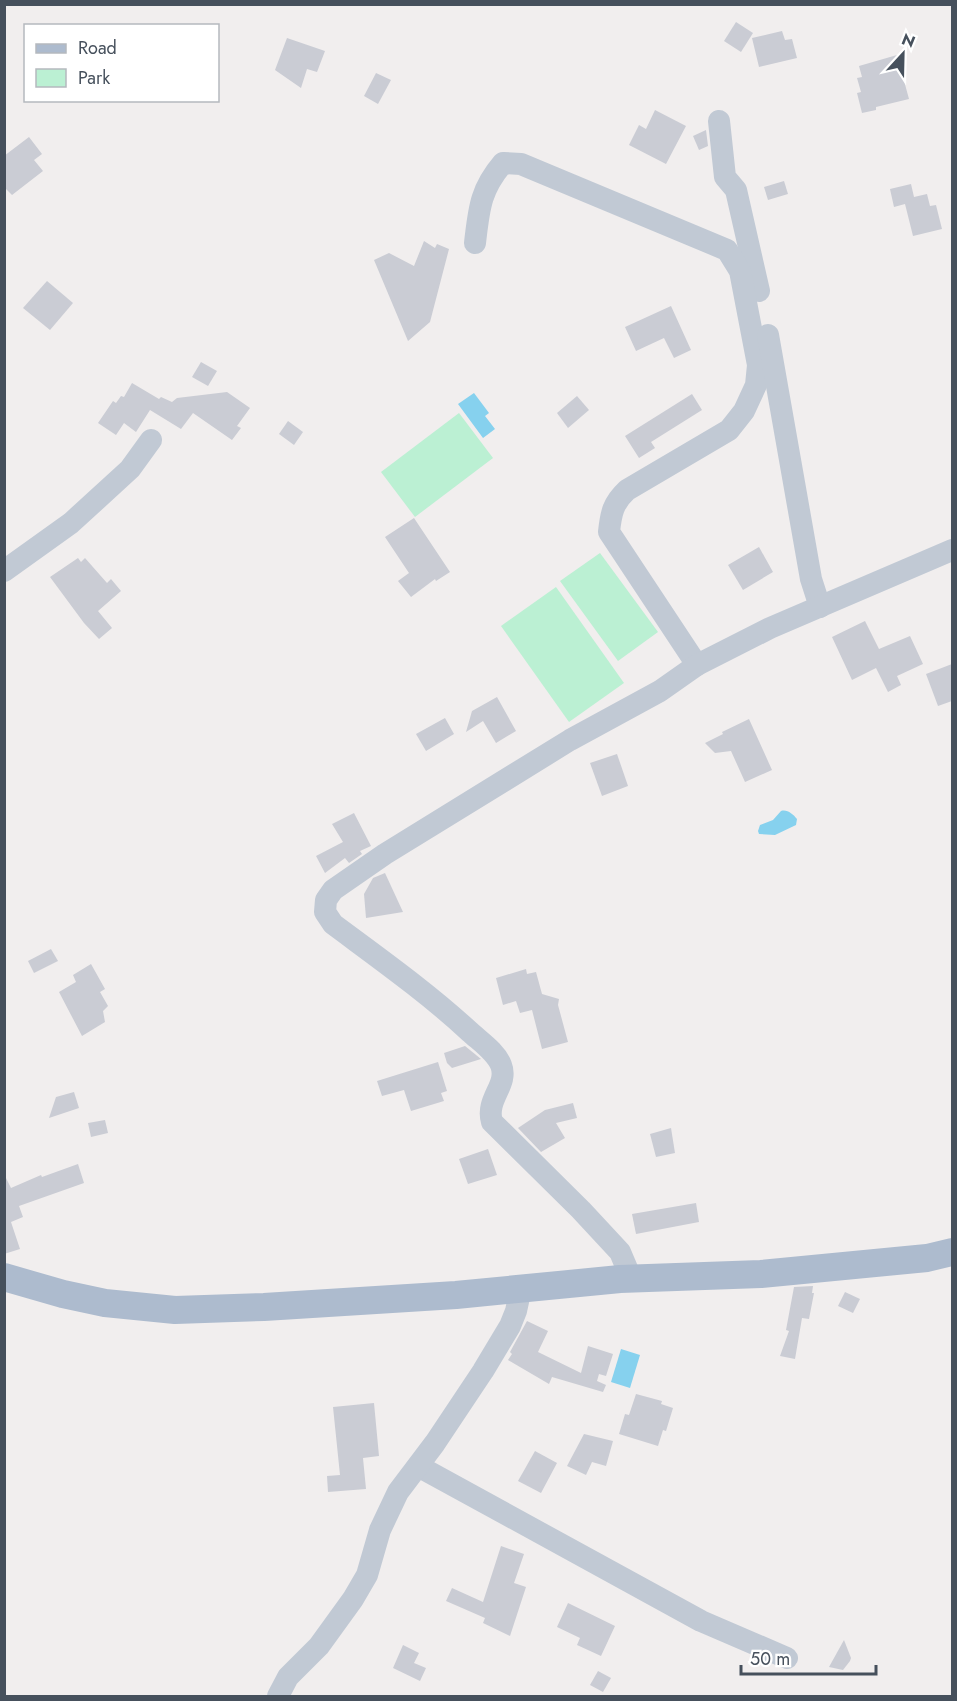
<svg xmlns="http://www.w3.org/2000/svg" width="957" height="1701" viewBox="0 0 957 1701" font-family="Jost,sans-serif">
<style>
.green{fill:#bbf0d3}
.water{fill:#86d1ee}
.building{fill:#caccd4}
.lines{fill:none;stroke-linecap:round;stroke-linejoin:round}
.minor{stroke:#c1c9d4;stroke-width:22}
.major{stroke:#adbbce;stroke-width:28}
</style>
<rect width="100%" height="100%" fill="#f1eeee"/>
<g class="green">
<polygon points="459,413 493,458 415,517 381,472"/>
<polygon points="600,553 658,632 618,661 560,581"/>
<polygon points="556,587 624,683 569,722 501,626"/>
</g>
<g class="water">
<polygon points="474,393 489,413 485,416 495,429 483,438 458,404"/>
<path d="M 781,811 C 787,809 793,814 797,819 L 796,825 L 775,835 L 759,834 L 758,831 L 760,825 L 773,820 Z"/>
<polygon points="621,1349 640,1355 630,1388 611,1382"/>
</g>
<g class="building">
<polygon points="736,22 753,33 741,52 724,41"/>
<polygon points="782,31 785,40 792,39 797,58 759,67 752,38"/>
<polygon points="287,38 325,51 317,72 307,69 301,88 275,70"/>
<polygon points="897,55 909,99 876,107 876,110 862,113 857,93 861,92 857,78 862,77 859,66"/>
<polygon points="376,73 391,80 378,104 364,96"/>
<polygon points="655,110 686,126 666,164 629,145 639,125 646,129"/>
<polygon points="706,130 708,146 699,150 693,136"/>
<polygon points="29,137 42,154 34,160 43,171 12,195 4,187 4,156"/>
<polygon points="784,181 788,194 768,200 764,187"/>
<polygon points="911,184 914,197 927,194 930,206 936,205 942,229 913,236 905,204 894,207 890,189"/>
<polygon points="424,241 435,248 437,244 449,249 430,322 408,341 374,260 389,253 414,266"/>
<polygon points="47,281 73,303 50,330 23,308"/>
<polygon points="671,306 691,350 674,358 664,338 636,351 625,327"/>
<polygon points="201,362 217,371 208,386 192,377"/>
<polygon points="132,383 159,399 161,397 172,402 177,398 227,392 250,408 237,426 241,428 232,440 193,413 181,429 150,410 136,432 124,423 116,435 98,423 113,401 116,403 121,396 124,397"/>
<polygon points="692,394 702,410 651,442 655,448 639,458 625,436"/>
<polygon points="577,396 589,410 568,428 557,413"/>
<polygon points="288,421 303,432 294,445 279,434"/>
<polygon points="414,518 450,572 436,581 435,579 411,597 398,581 409,573 385,537"/>
<polygon points="759,547 773,572 743,590 728,565"/>
<polygon points="78,558 81,562 85,558 107,583 111,579 121,591 98,611 112,628 99,639 84,623 50,577"/>
<polygon points="865,621 879,649 910,636 923,664 897,676 901,685 888,692 876,668 852,680 832,637"/>
<polygon points="952,664 952,701 938,706 926,674"/>
<polygon points="497,697 516,731 496,743 483,721 466,732 472,711"/>
<polygon points="445,718 454,734 426,751 416,734"/>
<polygon points="749,719 772,770 745,782 731,751 715,753 705,743 723,734 722,732"/>
<polygon points="617,754 628,786 602,796 590,763"/>
<polygon points="354,813 371,846 360,851 362,854 349,863 345,858 325,873 316,856 343,842 332,824"/>
<polygon points="385,873 403,912 366,918 364,894 373,878"/>
<polygon points="51,949 58,961 34,973 28,961"/>
<polygon points="91,964 105,989 100,992 108,1006 103,1011 105,1022 82,1036 59,992 76,982 73,975"/>
<polygon points="526,969 527,974 536,972 542,994 559,999 558,1005 568,1042 542,1049 532,1010 520,1013 516,1001 503,1005 496,978"/>
<polygon points="465,1046 481,1059 452,1068 447,1063 444,1053"/>
<polygon points="438,1062 447,1091 441,1093 444,1101 411,1111 404,1090 382,1096 377,1081"/>
<polygon points="74,1092 79,1108 49,1118 56,1097"/>
<polygon points="573,1103 577,1118 556,1123 565,1138 541,1152 518,1128 545,1110"/>
<polygon points="105,1120 108,1133 91,1137 88,1123"/>
<polygon points="671,1128 675,1153 656,1157 650,1134"/>
<polygon points="488,1149 497,1175 468,1184 459,1159"/>
<polygon points="78,1164 84,1183 19,1206 23,1217 11,1222 20,1249 4,1254 4,1174 11,1188 41,1175 42,1177"/>
<polygon points="696,1203 699,1222 636,1234 632,1214"/>
<polygon points="813,1286 812,1293 814,1293 809,1319 802,1318 795,1359 780,1356 789,1331 786,1330 794,1287"/>
<polygon points="845,1292 860,1299 853,1313 838,1306"/>
<polygon points="527,1321 548,1331 538,1352 581,1373 588,1346 613,1354 606,1376 599,1374 597,1381 606,1385 603,1392 552,1377 549,1384 508,1360 512,1354 510,1352"/>
<polygon points="636,1394 662,1401 661,1404 673,1408 666,1431 663,1430 658,1446 619,1434 625,1414 629,1415"/>
<polygon points="374,1403 379,1456 363,1458 366,1489 328,1492 327,1476 340,1475 333,1407"/>
<polygon points="584,1434 613,1441 606,1466 592,1462 586,1475 567,1466"/>
<polygon points="535,1451 557,1463 541,1493 518,1481"/>
<polygon points="501,1546 524,1554 514,1583 526,1587 510,1636 483,1623 485,1618 446,1601 452,1588 483,1602"/>
<polygon points="568,1603 615,1626 601,1656 577,1645 580,1638 557,1627"/>
<polygon points="844,1640 851,1658 850,1661 843,1670 829,1667"/>
<polygon points="403,1645 419,1653 414,1663 426,1668 420,1681 393,1668"/>
<polygon points="598,1671 611,1678 603,1692 590,1685"/>
</g>
<g class="lines">
<g class="minor">
<polyline points="719,121 725,177 736,190 759,291"/>
<path d="M 475,243 C 479,209 480,190 503,163 L 521,164 L 727,250 L 740,271 L 758,365 L 756,385 L 744,411 L 729,430 L 627,490 C 613,503 611,513 609,532 L 697,665"/>
<polyline points="768,335 811,579 820,607"/>
<polyline points="4,571 71,523 130,469 151,440"/>
<path d="M 631,1278 L 620,1252 L 581,1210 L 492,1122 C 485,1099 509,1085 501,1065 C 496,1052 481,1042 470,1032 C 428,993 380,959 333,924 L 325,912 L 326,900 L 333,890 L 385,854 L 570,740 L 660,691 L 697,665 L 770,628 L 952,550"/>
<polyline points="418,1466 701,1621 787,1658"/>
<polyline points="278,1696 288,1677 319,1646 353,1599 367,1575 380,1530 398,1492 435,1443 483,1371 510,1326 516,1311 521,1288"/>
</g>
<polyline class="major" points="4,1277 63,1294 105,1303 175,1310 264,1307 456,1295 620,1279 761,1274 927,1258 952,1252"/>
</g>
<rect width="957" height="1701" fill="none" stroke="#46505c" stroke-width="12"/>
<rect x="24" y="24" width="195" height="78" fill="#ffffff" stroke="#b5b9be" stroke-width="1.5"/>
<rect x="36" y="44" width="30" height="9" fill="#adbbce" stroke="#b5b9be" stroke-width="1.5"/>
<text x="78" y="54" font-size="18" fill="#46505c">Road</text>
<rect x="36" y="69" width="30" height="18" fill="#bbf0d3" stroke="#b5b9be" stroke-width="1.5"/>
<text x="78" y="84" font-size="18" fill="#46505c">Park</text>
<g transform="translate(903 54) rotate(22)" stroke="#ffffff" stroke-width="4.5" paint-order="stroke">
<path d="M0-4.5L10 22L0 15L-10 22Z" fill="#46505c"/>
<text y="-9" font-size="16" font-weight="bold" text-anchor="middle" fill="#46505c">N</text>
</g>
<path d="M741 1665v9h135v-9" fill="none" stroke="#46505c" stroke-width="3"/>
<text x="750" y="1665" font-size="18" fill="#46505c" stroke="#ffffff" stroke-width="4.5" paint-order="stroke">50 m</text>
</svg>
